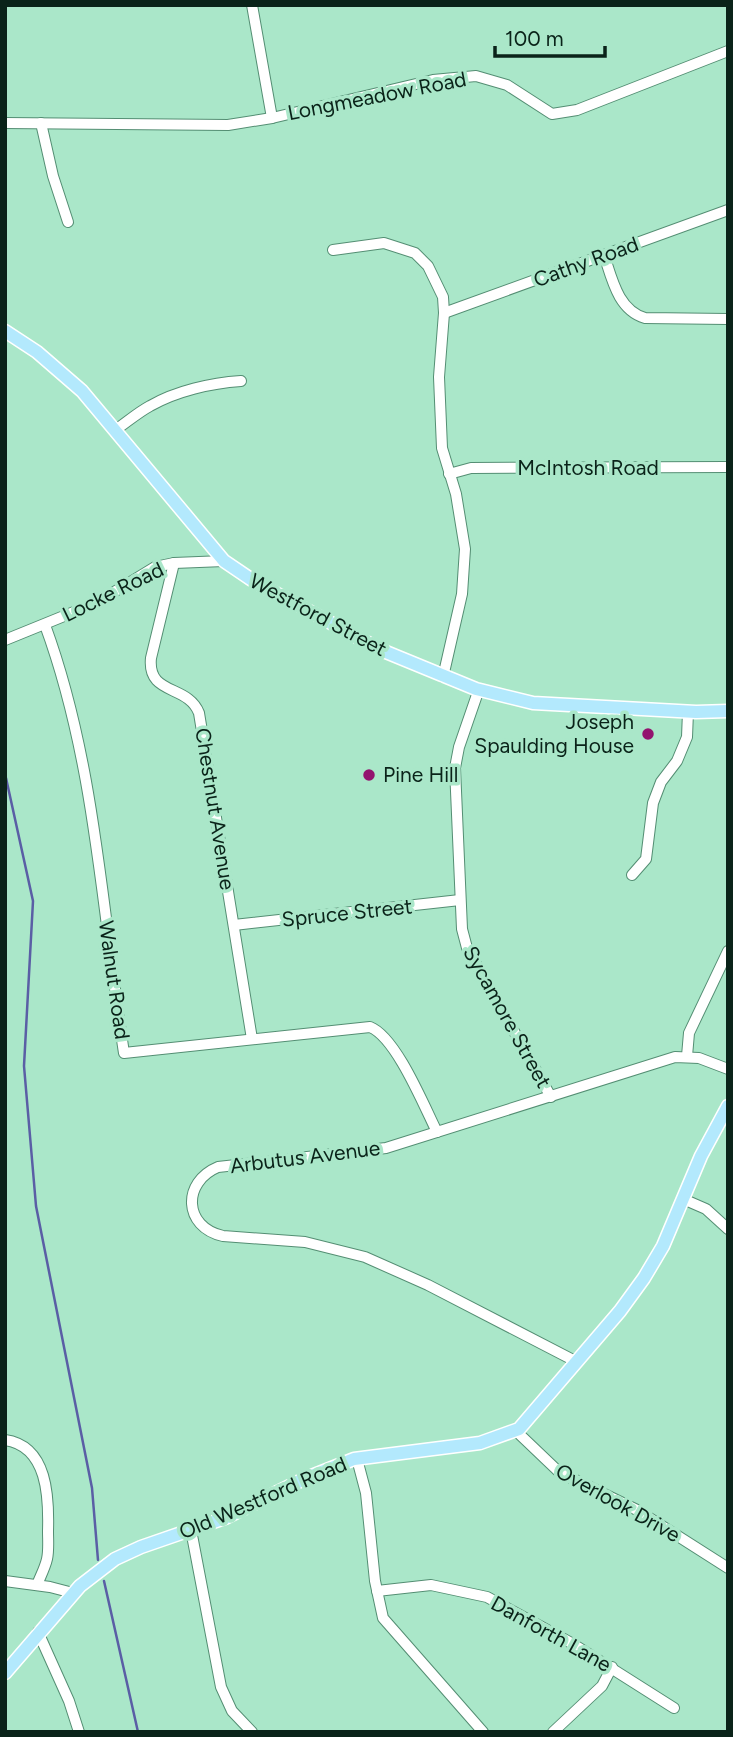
<svg xmlns="http://www.w3.org/2000/svg" width="733" height="1737" viewBox="0 0 733 1737" font-family="Figtree,sans-serif">
<style>
.lines{fill:none;stroke-linecap:round;stroke-linejoin:round}
.stream{stroke:#5a5ea5;stroke-width:2.5}
.minor-casing{stroke:#548e73;stroke-width:12}
.major-casing{stroke:#fff;stroke-width:15}
.minor{stroke:#fff;stroke-width:10}
.major{stroke:#b3e9fd;stroke-width:12}
.poi-dot{fill:#93146f;stroke:#aae7c9;stroke-width:2.5}
.labels{text-anchor:middle;stroke-width:7;stroke-linejoin:round;paint-order:stroke}
.street-label{font-size:21px;fill:#0a2319;stroke:#aae7c9}
.poi-label{font-size:21px;fill:#0a2319;stroke:#aae7c9;text-anchor:end}
</style>
<rect width="100%" height="100%" fill="#aae7c9"/>
<g class="lines">
<g class="stream">
<polyline points="6,778 33,901 24,1066 36,1206 92,1488 98,1560"/>
<polyline points="104,1581 138,1732"/>
</g>
<g class="minor-casing">
<g id="minor">
<polyline points="252,5 272,118"/>
<polyline points="5,123 228,125 272,118 433,80 476,76 507,85 552,114 577,110 728,51"/>
<polyline points="41,123 53,176 68,222"/>
<polyline points="333,250 384,243 415,253 428,266 443,297 444,313 439,377 442,448 456,494 465,549 462,594 443,677"/>
<path d="M 604,255 C 612,279 618,310 645,318 L 728,319"/>
<polyline points="444,313 728,210"/>
<path d="M 114,431 C 126,423 137,413 150,406 C 176,391 211,383 241,381"/>
<polyline points="449,474 471,468 728,467"/>
<path d="M 174,563 L 151,658 C 147,696 188,684 199,713 L 252,1039"/>
<path d="M 45,625 C 95,761 102,910 124,1053 L 370,1027 C 396,1037 424,1106 437,1132"/>
<polyline points="5,640 96,603 155,567 174,563 224,561"/>
<polyline points="479,689 459,747 455,768 462,929 467,948 551,1097"/>
<polyline points="632,875 646,859 653,803 661,782 677,761 687,737 688,712"/>
<polyline points="234,925 460,900"/>
<polyline points="687,1056 689,1033 728,951"/>
<polyline points="683,1199 706,1209 728,1229"/>
<path d="M 577,1362 L 428,1285 L 365,1257 L 305,1242 L 223,1236 C 183,1227 182,1182 218,1167 L 386,1148 L 675,1057 L 699,1058 L 728,1069"/>
<polyline points="515,1430 559,1472 637,1510 728,1568"/>
<path d="M 5,1440 C 48,1446 49,1498 48,1531 C 48,1540 49,1550 47,1559 C 45,1568 40,1577 37,1585"/>
<polyline points="357,1459 366,1493 375,1581 383,1618 483,1732"/>
<polyline points="191,1530 221,1687 232,1711 252,1732"/>
<polyline points="5,1581 50,1587 73,1593"/>
<polyline points="377,1591 431,1585 487,1597 573,1644 674,1708"/>
<polyline points="38,1632 69,1701 79,1732"/>
<polyline points="553,1732 602,1686 612,1667"/>
</g>
</g>
<g class="major-casing">
<g id="major">
<polyline points="5,331 37,352 82,391 224,561 255,582 381,650 476,689 533,703 696,712 728,711"/>
<polyline points="5,1673 80,1586 115,1559 141,1547 225,1518 304,1479 354,1459 480,1443 519,1429 620,1311 644,1278 663,1246 701,1156 728,1106"/>
</g>
</g>
<use href="#minor" class="minor"/>
<use href="#major" class="major"/>
</g>
<g class="poi-dot">
<circle cx="648" cy="734" r="7"/>
<circle cx="369" cy="775" r="7"/>
</g>
<g class="labels">
<g class="street-label">
<text transform="translate(377 96) rotate(-11)" y="7">Longmeadow Road</text>
<text transform="translate(586 262) rotate(-20)" y="7">Cathy Road</text>
<text x="588" y="475">McIntosh Road</text>
<text transform="translate(113 592) rotate(-26)" y="7">Locke Road</text>
<text transform="translate(318 615) rotate(28)" y="7">Westford Street</text>
<text transform="translate(215 809) rotate(81)" y="7">Chestnut Avenue</text>
<text transform="translate(347 913) rotate(-6)" y="7">Spruce Street</text>
<text transform="translate(114 980) rotate(82)" y="7">Walnut Road</text>
<text transform="translate(507 1017) rotate(61)" y="7">Sycamore Street</text>
<text transform="translate(305 1157) rotate(-7)" y="7">Arbutus Avenue</text>
<text transform="translate(263 1498) rotate(-23)" y="7">Old Westford Road</text>
<text transform="translate(618 1503) rotate(29)" y="7">Overlook Drive</text>
<text transform="translate(551 1634) rotate(29)" y="7">Danforth Lane</text>
</g>
<g class="poi-label">
<text x="634" y="729">Joseph<tspan x="634" dy="24">Spaulding House</tspan></text>
<text x="383" y="782" text-anchor="start">Pine Hill</text>
</g>
</g>
<rect width="733" height="1737" fill="none" stroke="#0a2319" stroke-width="14"/>
<path d="M495 46v10h110v-10" fill="none" stroke="#0a2319" stroke-width="3.5"/>
<text x="505" y="46" font-size="21" fill="#0a2319" stroke="#aae7c9" stroke-width="5" paint-order="stroke">100 m</text>
</svg>
